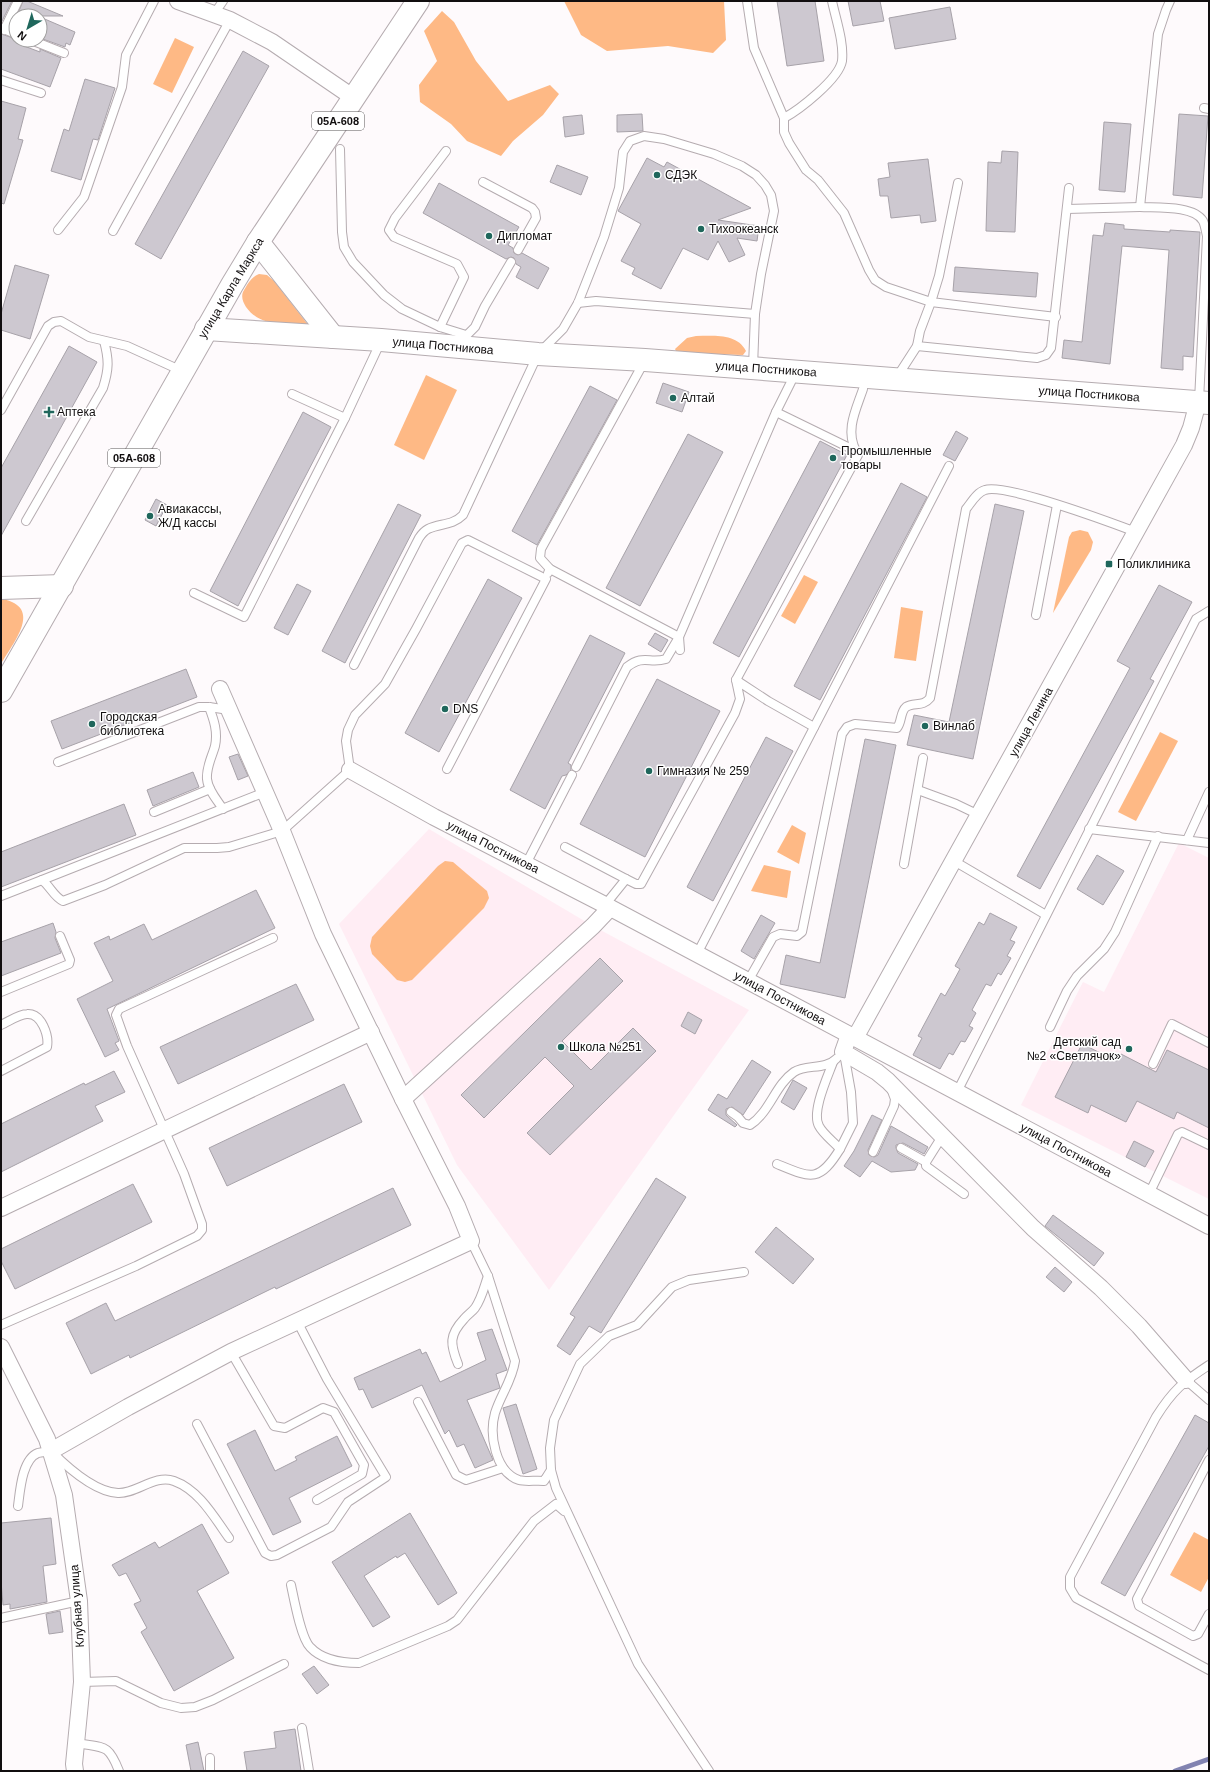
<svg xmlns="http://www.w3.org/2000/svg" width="1210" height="1772" viewBox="0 0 1210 1772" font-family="Arial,sans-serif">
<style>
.built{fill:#ffedf4}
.green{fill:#feb985}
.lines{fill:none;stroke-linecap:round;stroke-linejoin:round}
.stream{stroke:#8283b1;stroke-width:5}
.building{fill:#cdc8d0;stroke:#a7a2a9}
.lane-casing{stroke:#b5acb0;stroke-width:10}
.street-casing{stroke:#b5acb0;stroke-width:18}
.secondary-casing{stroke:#b5acb0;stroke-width:24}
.primary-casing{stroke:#b5acb0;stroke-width:24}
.highway-casing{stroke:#b5acb0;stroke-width:24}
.lane{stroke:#fff;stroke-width:8}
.street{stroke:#fff;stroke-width:16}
.secondary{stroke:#fff;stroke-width:22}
.primary{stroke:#fff;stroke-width:22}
.highway{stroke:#fff;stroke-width:22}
.poi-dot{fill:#1f675c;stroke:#fff;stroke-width:1.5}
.labels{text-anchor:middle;stroke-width:3;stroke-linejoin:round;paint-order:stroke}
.shield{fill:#fff;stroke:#585657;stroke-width:1}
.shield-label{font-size:11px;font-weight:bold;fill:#110e0f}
.poi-label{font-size:12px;fill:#110e0f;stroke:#fff;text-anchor:start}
.street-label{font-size:12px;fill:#110e0f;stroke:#fff}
</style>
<rect width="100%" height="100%" fill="#fefafc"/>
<g class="built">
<polygon points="429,829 593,926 749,1010 549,1290 457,1165 339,924"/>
<polygon points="1179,843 1209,858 1209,1199 1021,1105 1083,982 1104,992"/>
</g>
<g class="green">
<polygon points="564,1 724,1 726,40 713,53 668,46 607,51 581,35"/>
<polygon points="442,11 454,22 476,61 508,101 550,85 559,94 543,115 513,141 501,156 467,141 451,124 420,102 419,85 437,61 424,31"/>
<polygon points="175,38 194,47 172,93 153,84"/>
<path d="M 259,274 L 267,275 L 274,281 L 309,326 C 287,324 260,327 246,307 C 243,302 241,297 243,292 C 247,285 251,277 259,274 Z"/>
<path d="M 696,336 C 713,336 737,333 746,351 L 743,355 L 677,353 L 675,349 L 687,338 Z"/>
<polygon points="426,375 457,390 424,460 394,445"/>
<polygon points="1080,530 1088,532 1093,542 1091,550 1053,613 1069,537 1072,532"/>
<polygon points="804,575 818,582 795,624 781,616"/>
<path d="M 2,599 C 44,607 13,643 1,664 Z"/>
<polygon points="901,607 923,611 916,661 894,658"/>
<polygon points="1160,732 1178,741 1136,821 1118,812"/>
<polygon points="792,825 806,833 799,864 777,852"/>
<polygon points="445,861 453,862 487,891 489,898 484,908 412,980 405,982 397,980 372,954 370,946 372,937 438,866"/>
<polygon points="764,865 791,871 787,898 751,891"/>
<polygon points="1194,1532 1209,1540 1209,1577 1201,1592 1170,1575"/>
</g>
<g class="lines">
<polyline class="stream" points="1175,1771 1209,1759"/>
</g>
<g class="building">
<polygon points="1,1 12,1 1,23"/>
<polygon points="23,1 27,1 63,16 17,16"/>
<polygon points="777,1 815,1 824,61 787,66"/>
<polygon points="848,1 880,1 884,21 853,26"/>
<polygon points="950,7 956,39 895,49 889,18"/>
<polygon points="40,17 75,32 70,45 66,43 65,47 40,38"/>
<polygon points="1,34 16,39 16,43 40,52 40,49 61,58 50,87 1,69"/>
<polygon points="243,51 269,66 161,259 135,244"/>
<polygon points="85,79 115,88 98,140 93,139 81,180 51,171 64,129 69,131"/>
<polygon points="1,101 26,108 18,139 23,140 4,204 1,203"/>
<polygon points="642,114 643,131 617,132 617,115"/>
<polygon points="1179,114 1208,116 1202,198 1173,195"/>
<polygon points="582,115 584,134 565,137 563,117"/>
<polygon points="1104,122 1131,124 1125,192 1099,190"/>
<polygon points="1002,151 1018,152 1015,232 986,231 988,162 1001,163"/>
<polygon points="647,158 664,167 667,162 751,208 718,220 759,226 757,241 737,238 745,255 729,262 718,241 708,260 683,248 661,289 632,274 635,268 621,261 641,224 618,211"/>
<polygon points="928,159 936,221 921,223 920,215 891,218 888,196 880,196 878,179 890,177 888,163"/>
<polygon points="557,165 588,177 581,195 550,182"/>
<polygon points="439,183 519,227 508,245 513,248 514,253 518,255 522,253 549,268 538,289 516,277 521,267 516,264 514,258 511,257 506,259 423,213"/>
<polygon points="1105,223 1124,225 1124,229 1170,232 1170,230 1200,232 1193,357 1183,356 1183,370 1161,368 1169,250 1122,246 1110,364 1062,358 1064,340 1082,342 1093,235 1103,236"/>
<polygon points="15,265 49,275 30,339 1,330 1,314"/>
<polygon points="955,267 1038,273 1036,297 953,291"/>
<polygon points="69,346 97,362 1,536 1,468"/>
<polygon points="663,383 689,392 682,412 656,403"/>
<polygon points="590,386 617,400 537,545 512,531"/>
<polygon points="303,412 331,427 238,606 210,591"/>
<polygon points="956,431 968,438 955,461 943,455"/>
<polygon points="688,434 723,452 640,606 606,588"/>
<polygon points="820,441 847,455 739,657 713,643"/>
<polygon points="901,483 927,497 820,700 794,686"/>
<polygon points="156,499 167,505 156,526 145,520"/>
<polygon points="398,504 421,515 345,663 322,651"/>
<polygon points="995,504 1024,511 973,759 907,745 914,715 949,722"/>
<polygon points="488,579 522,598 439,752 405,733"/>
<polygon points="297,584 311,591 288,635 274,628"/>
<polygon points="1159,585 1192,602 1150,679 1154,681 1040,889 1017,876 1130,668 1117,661"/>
<polygon points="655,633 668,640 661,652 648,644"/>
<polygon points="590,635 625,653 568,763 571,765 571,770 566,775 562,776 545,809 510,790"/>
<polygon points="186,669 197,697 62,749 51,721"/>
<polygon points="657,679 720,711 645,857 580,824"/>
<polygon points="766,737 793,751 713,901 687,887"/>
<polygon points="865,739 896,745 845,998 780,984 786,955 820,963"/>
<polygon points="238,754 248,776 238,780 229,757"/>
<polygon points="193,772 199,787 153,806 147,790"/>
<polygon points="124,804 136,835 1,887 1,852"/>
<polygon points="1097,855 1124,871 1103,905 1077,889"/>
<polygon points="256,890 275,928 107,1009 119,1041 115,1043 119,1050 105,1057 77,999 113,981 94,943 109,936 110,940 144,924 152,940"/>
<polygon points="990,913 1017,927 1010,940 1015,942 1007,956 1011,958 1001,975 998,973 991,986 986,984 972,1010 976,1013 969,1026 973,1028 965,1042 961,1041 953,1055 949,1053 940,1069 913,1055 922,1038 918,1036 941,993 945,996 953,982 960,969 955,966 979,922 984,925"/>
<polygon points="761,915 775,923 754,959 741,951"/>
<polygon points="53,923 56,932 55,938 61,953 1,976 1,942"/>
<polygon points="600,958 623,981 562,1041 591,1070 633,1028 656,1051 550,1155 527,1133 574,1086 545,1057 484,1118 461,1095"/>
<polygon points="296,984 314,1020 178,1084 160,1047"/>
<polygon points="688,1012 702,1020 695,1034 681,1026"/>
<polygon points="1082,1044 1117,1061 1121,1054 1156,1072 1167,1050 1209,1070 1209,1128 1177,1112 1174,1119 1137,1101 1126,1122 1091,1105 1088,1113 1055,1097"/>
<polygon points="752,1060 771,1072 743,1115 732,1107 726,1109 726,1115 737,1125 735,1127 708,1110 718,1094 727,1099"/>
<polygon points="114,1071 125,1092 95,1106 103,1121 1,1172 1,1124 84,1083 85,1085"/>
<polygon points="793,1080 807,1088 794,1110 781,1102"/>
<polygon points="344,1084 362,1122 227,1186 209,1148"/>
<polygon points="872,1115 882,1120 868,1150 869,1155 874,1157 878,1155 891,1126 928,1147 924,1154 903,1143 896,1145 896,1148 898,1153 918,1164 915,1170 891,1172 872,1161 860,1177 844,1166 854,1151"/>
<polygon points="1134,1141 1154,1151 1145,1167 1126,1157"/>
<polygon points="656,1178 686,1197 601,1333 589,1326 570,1355 557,1346 575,1317 570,1314"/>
<polygon points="133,1184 152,1222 15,1289 1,1261 1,1249"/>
<polygon points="393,1188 411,1225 276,1289 275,1287 130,1358 129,1355 91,1374 66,1323 106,1303 115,1321"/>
<polygon points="1053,1215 1104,1253 1094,1266 1045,1226"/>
<polygon points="776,1227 814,1259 793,1284 755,1252"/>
<polygon points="1055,1267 1072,1282 1064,1292 1046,1277"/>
<polygon points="492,1329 507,1370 496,1374 500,1388 467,1400 493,1460 475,1468 464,1444 457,1447 449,1430 445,1434 422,1385 372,1408 363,1389 359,1390 354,1378 420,1349 422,1354 426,1352 440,1382 486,1360 477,1333"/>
<polygon points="516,1404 537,1469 523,1474 503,1408"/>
<polygon points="1195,1415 1209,1423 1209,1446 1125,1596 1101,1583"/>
<polygon points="255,1430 275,1471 297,1460 295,1457 337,1436 352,1466 289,1498 301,1522 273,1535 227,1444"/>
<polygon points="410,1513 457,1593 438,1605 405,1553 397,1558 396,1556 364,1576 390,1617 373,1627 332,1562"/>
<polygon points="51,1518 56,1564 43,1566 47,1602 10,1609 10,1604 3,1605 1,1581 1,1523"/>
<polygon points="202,1524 229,1573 197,1591 234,1658 174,1691 141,1632 147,1628 134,1604 141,1601 126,1573 119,1576 112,1565 155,1542 159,1548"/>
<polygon points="60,1611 63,1632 49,1634 46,1614"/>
<polygon points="314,1666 329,1685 317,1694 302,1674"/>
<polygon points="295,1729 301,1771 247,1771 244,1752 276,1748 274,1732"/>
<polygon points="198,1742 204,1771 191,1771 186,1745"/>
</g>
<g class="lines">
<g class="lane-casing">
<g id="lane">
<polyline points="747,1 754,48 784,118 784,132 789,143 806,170 818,180 844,213 869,270 875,280 886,287 931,302 920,331 917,346 897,377"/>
<path d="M 1170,1 L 1166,10 L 1158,34 L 1140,207 C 1156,208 1194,205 1203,221 C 1205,225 1206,232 1207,236 L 1199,401"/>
<polyline points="214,14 223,1"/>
<polyline points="1,28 16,34"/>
<polyline points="4,30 18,1"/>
<polyline points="31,40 64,53"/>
<polyline points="1,80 41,93"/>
<polyline points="1204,108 1209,109"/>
<path d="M 784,118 C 799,110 839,79 842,61 C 844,42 836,20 832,1"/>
<polyline points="340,149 342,232 344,247 353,262 384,295 402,309 440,327 466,335"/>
<polyline points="483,182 532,208 535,212 536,218 518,250"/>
<polyline points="958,183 939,276 931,302 1056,317"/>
<polyline points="1067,209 1140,207"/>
<polyline points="58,230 84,197 122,87 126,55 154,1"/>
<polyline points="113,231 230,20"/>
<polyline points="578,303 596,301 755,314"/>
<polyline points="440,327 464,277 457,264 394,237 389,230 395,218 446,151"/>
<polyline points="463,339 475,327 485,306 511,262"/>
<polyline points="917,346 1037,358 1046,355 1051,348 1069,188"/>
<polyline points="292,394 345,418"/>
<polyline points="1,410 48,326 54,322 61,321 89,337 127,346 182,371"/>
<path d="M 856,451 C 845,430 856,410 863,389"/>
<path d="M 26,521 L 103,388 C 109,369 109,360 104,341"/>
<polyline points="550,569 540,558 541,549 644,362"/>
<polyline points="548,573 550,569 679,637 680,650"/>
<polyline points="194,593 244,617 345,418 381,341"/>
<polyline points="1036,615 1057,505"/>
<path d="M 354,665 L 419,538 C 421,535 424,531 428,529 C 440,523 452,526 463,515 L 538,354 L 563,329 L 578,303 L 604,237 L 619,188 L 623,152 L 630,141 L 644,136 L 664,139 L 714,154 L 742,166 L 756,175 L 765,185 L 771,195 L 774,211 L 761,274 L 755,314 L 753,367"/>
<polyline points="736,680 858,455 856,451 776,412"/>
<path d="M 209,707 C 214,720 218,732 215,746 C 212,757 206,767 207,779 C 208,790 217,800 223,809"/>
<polyline points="58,762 199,707 209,707 229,710"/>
<path d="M 576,767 L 627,667 C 644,654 649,664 666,659 L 679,637 L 776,412 L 791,382"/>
<polyline points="918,790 956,804 979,815"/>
<polyline points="154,812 210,789"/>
<polyline points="1089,829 1209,843"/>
<polyline points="1187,840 1209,792"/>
<polyline points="565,847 626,879 636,884 641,884 735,713 740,699 736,680 768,701 814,727"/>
<polyline points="954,861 1046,915"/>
<polyline points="526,864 572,775"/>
<polyline points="904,864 923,758"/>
<polyline points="42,880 265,792"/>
<path d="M 1,896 L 42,880 C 50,886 54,897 63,901 L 105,885 L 184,848 L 217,848 L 229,847 L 282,831 L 350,770 L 346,741 L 348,730 L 355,715 L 385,684 L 416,629 L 462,543 L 468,540 L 546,579 L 447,769"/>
<polyline points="605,905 626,879"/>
<polyline points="697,954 949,466"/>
<path d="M 748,981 L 773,937 L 780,934 L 797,936 L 802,932 L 842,734 L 847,727 L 855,724 L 897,728 C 902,722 900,712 906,707 C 914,702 923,707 930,698 L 966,509 C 971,503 977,492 985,490 C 1005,483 1112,523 1136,532"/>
<polyline points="1,992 69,964 70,960 60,936"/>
<path d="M 1,1025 C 8,1022 19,1014 27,1014 C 42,1013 49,1036 47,1047 L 1,1071"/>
<polyline points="1050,1027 1067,991 1077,976 1104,949 1115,932 1158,836"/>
<polyline points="1153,1064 1172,1024 1209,1043"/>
<polyline points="957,1092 1196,619 1209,611"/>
<path d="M 731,1112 L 738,1117 L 743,1123 L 750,1125 C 770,1112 775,1085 794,1072 C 806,1064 825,1070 836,1059"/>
<polyline points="943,1135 926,1162 926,1166 964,1194"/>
<polyline points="901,1148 926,1162"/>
<polyline points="840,1149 853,1123 851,1092 844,1053"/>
<polyline points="873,1152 894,1106 895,1099 892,1091"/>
<path d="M 777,1164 C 811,1178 819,1183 840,1149 C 834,1142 823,1134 819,1126 C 811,1112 828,1076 833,1062"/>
<polyline points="1149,1194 1178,1134 1182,1132 1209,1145"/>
<path d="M 471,1241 L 488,1276 L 515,1361 C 512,1381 501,1394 495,1413 C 489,1434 495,1472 519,1480 C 526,1482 536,1480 544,1481 L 551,1470"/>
<polyline points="1,1325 136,1266 197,1236 202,1230 202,1224 184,1174 127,1046 116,1015 119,1009 273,938"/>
<polyline points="231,1352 274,1426 285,1428 323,1408 334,1412 364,1465 362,1474 317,1500"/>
<path d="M 458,1364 C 450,1344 449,1335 464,1319 C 467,1315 472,1312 475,1308 C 482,1298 484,1287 488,1276"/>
<path d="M 1209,1365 C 1183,1382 1173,1390 1156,1417 L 1070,1577 L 1070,1588 L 1076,1598 L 1209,1670"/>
<polyline points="1186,1380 1209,1400"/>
<polyline points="418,1402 456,1475 466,1480 503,1468"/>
<polyline points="197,1424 265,1553 271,1556 277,1555 331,1527 348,1502 386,1477 327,1379 297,1321"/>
<polyline points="1209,1460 1137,1599 1139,1606 1193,1636 1198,1634 1209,1614"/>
<path d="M 18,1506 C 20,1491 22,1459 38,1453 C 42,1452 47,1452 51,1451 C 66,1466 95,1492 118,1493 C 136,1494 155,1474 174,1481 C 199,1490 214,1517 229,1538"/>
<path d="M 291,1585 C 294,1599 301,1638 310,1647 C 322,1660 343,1663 359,1663 L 448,1626 L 457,1620 L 534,1521 L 556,1504 L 564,1511"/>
<polyline points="1,1618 79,1601"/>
<polyline points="82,1682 116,1681 161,1703 181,1708 195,1707 213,1700 284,1664"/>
<polyline points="302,1728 309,1771"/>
<path d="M 77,1743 C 104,1748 108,1743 119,1771"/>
<polyline points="210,1758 210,1771"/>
<polyline points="709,1771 638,1664 556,1488 551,1470 550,1448 554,1420 580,1364 609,1336 637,1325 672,1287 689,1280 744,1272"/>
</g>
</g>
<g class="street-casing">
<g id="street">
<polyline points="178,1 230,20 272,42 354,98"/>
<polyline points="350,770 434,817 605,905 1209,1226"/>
<polyline points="849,1035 843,1052 877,1072 888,1081 1033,1228 1101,1288 1139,1326 1186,1380"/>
<polyline points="855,1038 1184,445 1191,428 1198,402"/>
<polyline points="403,1099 593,926 610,908"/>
<polyline points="1,1208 371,1032"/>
<polyline points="1,1347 47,1439 64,1495 79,1601 82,1682 74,1764 75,1771"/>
<polyline points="51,1451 128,1407 231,1352 471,1241 457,1206 403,1099 323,934 282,831 220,689"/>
</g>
</g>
<g class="secondary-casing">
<polyline id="secondary" points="1,588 62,586"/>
</g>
<g class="primary-casing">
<g id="primary">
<polyline points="258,242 333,337"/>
<polyline points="206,329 381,340 538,354 645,360 1209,403"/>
</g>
</g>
<g class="highway-casing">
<polyline id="highway" points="1,691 232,285 258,242 418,1"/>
</g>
<use href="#lane" class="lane"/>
<use href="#street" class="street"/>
<use href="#secondary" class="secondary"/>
<use href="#primary" class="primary"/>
<use href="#highway" class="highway"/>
</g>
<g class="poi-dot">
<circle cx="657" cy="175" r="4"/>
<circle cx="701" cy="229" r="4"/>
<circle cx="489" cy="236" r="4"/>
<circle cx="673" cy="398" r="4"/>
<path d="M47 406h4v4h4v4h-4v4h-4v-4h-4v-4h4z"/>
<circle cx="833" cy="458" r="4"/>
<circle cx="150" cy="516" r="4"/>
<rect x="1105" y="560" width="8" height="8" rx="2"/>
<circle cx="445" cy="709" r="4"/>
<circle cx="92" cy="724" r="4"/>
<circle cx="925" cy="726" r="4"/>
<circle cx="649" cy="771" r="4"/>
<circle cx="561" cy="1047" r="4"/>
<circle cx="1129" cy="1049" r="4"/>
</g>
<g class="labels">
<g class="shield">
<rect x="312" y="112" width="52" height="18" rx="3"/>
<rect x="108" y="449" width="52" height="18" rx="3"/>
</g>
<g class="shield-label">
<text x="338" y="125">05А-608</text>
<text x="134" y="462">05А-608</text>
</g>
<g class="poi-label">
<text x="665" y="179">СДЭК</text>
<text x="709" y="233">Тихоокеанск</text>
<text x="497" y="240">Дипломат</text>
<text x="681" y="402">Алтай</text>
<text x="57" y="416">Аптека</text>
<text x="841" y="455">Промышленные<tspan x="841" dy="14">товары</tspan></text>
<text x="158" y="513">Авиакассы,<tspan x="158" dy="14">Ж/Д кассы</tspan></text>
<text x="1117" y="568">Поликлиника</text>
<text x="453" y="713">DNS</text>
<text x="100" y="721">Городская<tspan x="100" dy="14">библиотека</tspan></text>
<text x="933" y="730">Винлаб</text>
<text x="657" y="775">Гимназия № 259</text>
<text x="1121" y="1046" text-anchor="end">Детский сад<tspan x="1121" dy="14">№2 «Светлячок»</tspan></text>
<text x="569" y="1051">Школа №251</text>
</g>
<g class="street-label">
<text transform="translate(231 288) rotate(-59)" y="4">улица Карла Маркса</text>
<text transform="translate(443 346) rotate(5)" y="4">улица Постникова</text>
<text transform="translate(766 369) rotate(4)" y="4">улица Постникова</text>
<text transform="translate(1089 394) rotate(4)" y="4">улица Постникова</text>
<text transform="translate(1031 722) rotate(-61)" y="4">улица Ленина</text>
<text transform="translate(493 847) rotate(27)" y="4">улица Постникова</text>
<text transform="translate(780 998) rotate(28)" y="4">улица Постникова</text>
<text transform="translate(1066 1150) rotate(28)" y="4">улица Постникова</text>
<text transform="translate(77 1606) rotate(-94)" y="4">Клубная улица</text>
</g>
</g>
<rect width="1210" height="1772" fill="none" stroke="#110e0f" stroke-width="4"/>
<g transform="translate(28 28) rotate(218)"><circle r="19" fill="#ffffff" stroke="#a09f9f"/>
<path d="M0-3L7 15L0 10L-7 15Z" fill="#1f675c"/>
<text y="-6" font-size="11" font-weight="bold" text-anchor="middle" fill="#110e0f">N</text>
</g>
</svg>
